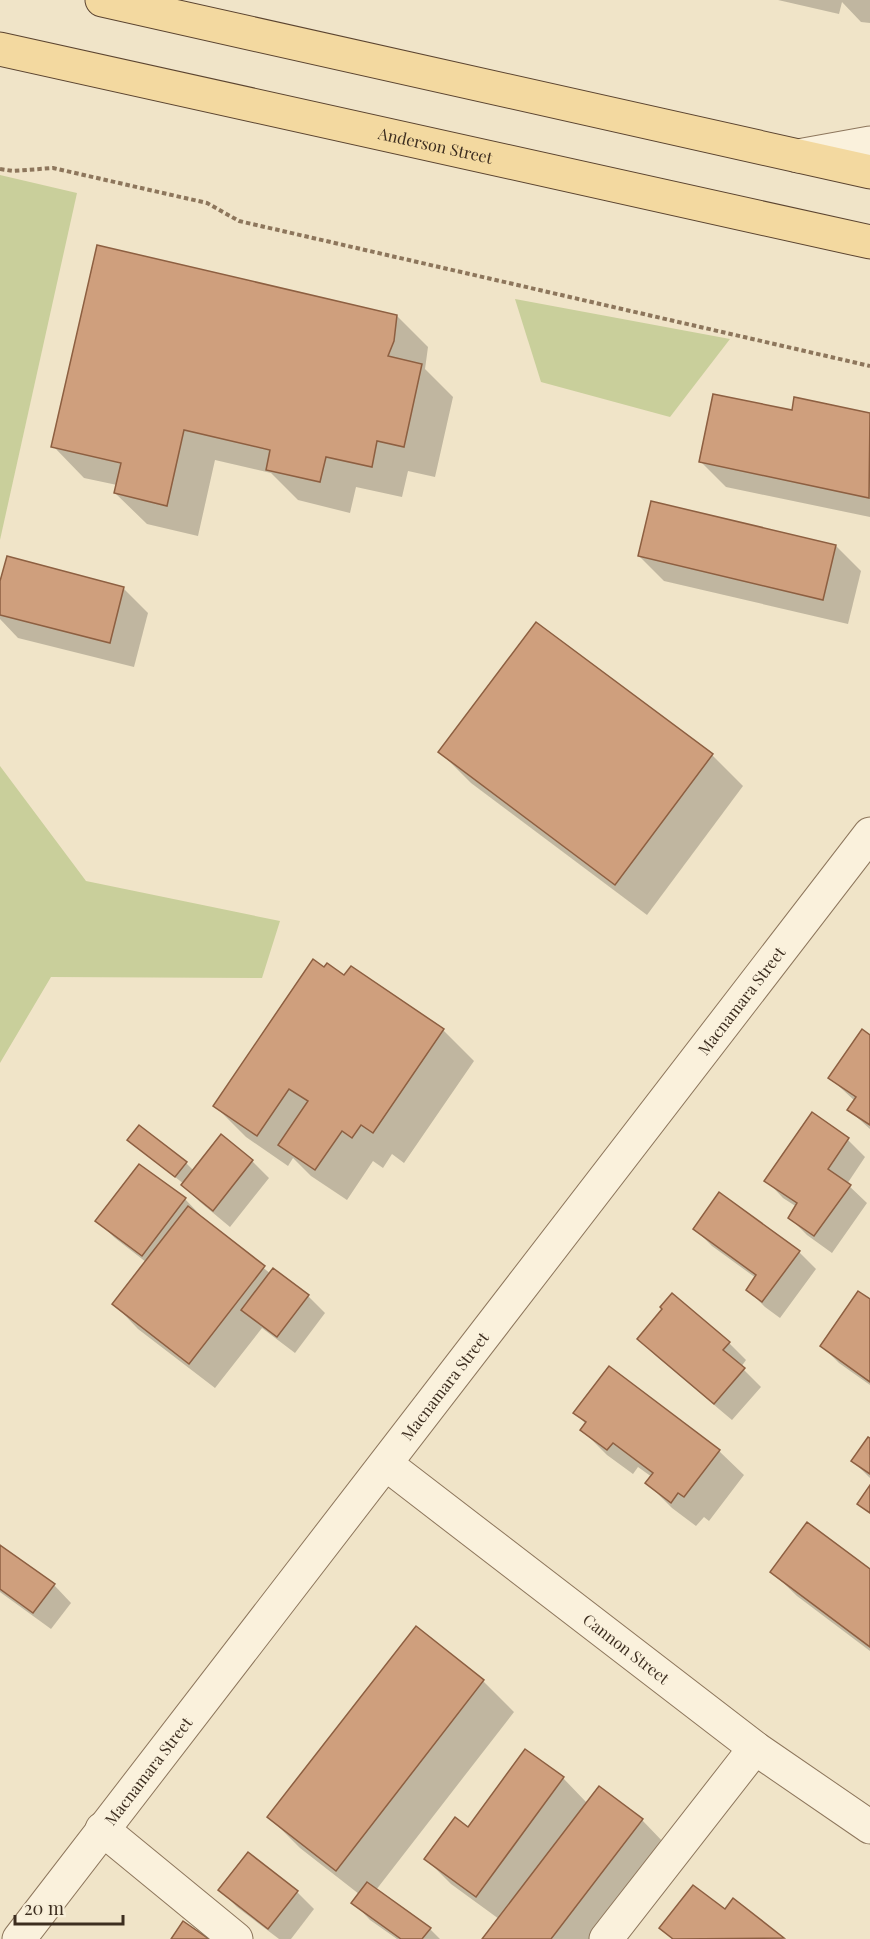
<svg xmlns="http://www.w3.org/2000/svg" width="870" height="1939" viewBox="0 0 870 1939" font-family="'Playfair Display',serif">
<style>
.green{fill:#c9cf9b}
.shadow{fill:#0003}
.building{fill:#cf9f7d;stroke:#8d5f41;stroke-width:1.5}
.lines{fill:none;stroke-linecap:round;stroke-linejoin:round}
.minor-casing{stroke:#8d765c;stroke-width:35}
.major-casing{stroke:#5b4430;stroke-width:35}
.path{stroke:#8d765c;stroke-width:4;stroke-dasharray:4.5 3;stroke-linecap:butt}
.minor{stroke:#faf1dc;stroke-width:33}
.major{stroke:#f3d9a0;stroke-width:33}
.labels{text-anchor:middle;stroke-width:4.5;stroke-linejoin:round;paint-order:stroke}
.street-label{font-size:16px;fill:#3d2e20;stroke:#f7eed8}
</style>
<rect width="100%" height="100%" fill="#f0e4c8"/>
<g class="green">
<polygon points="0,175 77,193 0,540"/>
<polygon points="515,299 730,339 670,417 541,382"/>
<polygon points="0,766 86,881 280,921 262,978 51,977 0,1063"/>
</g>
<g class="shadow">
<polygon points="778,0 870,0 870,23 861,22 842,2 839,14"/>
<polygon points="397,316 428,347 425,369 453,397 435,477 408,471 402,497 356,487 350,513 298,500 271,473 215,460 198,536 147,524 115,493 117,485 84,478 53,446"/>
<polygon points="796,399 870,415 870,517 726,487 701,462 793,412"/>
<polygon points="836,546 861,571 848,624 664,581 639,556"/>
<polygon points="0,587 123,588 148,613 134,667 18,638 0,619"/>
<polygon points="440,752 712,755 743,786 647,915 471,783"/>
<polygon points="325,969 345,977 443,1030 474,1061 404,1163 392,1154 383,1168 373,1161 347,1200 311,1176 293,1158 288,1166 246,1137 215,1106"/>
<polygon points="870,1037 870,1129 849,1110 855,1101 830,1078"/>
<polygon points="812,1114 848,1140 865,1157 847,1184 867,1203 832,1253 807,1235 789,1217 797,1207 783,1198 766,1180"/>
<polygon points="138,1148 186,1163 194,1171 252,1161 269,1178 230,1227 200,1202 183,1185 184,1184"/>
<polygon points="185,1199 202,1217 201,1218 271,1274 308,1296 325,1313 295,1353 262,1328 215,1388 138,1329 114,1304 146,1262 115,1238 97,1221"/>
<polygon points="695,1229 799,1252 816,1269 780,1318 765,1307 748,1290 756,1278 712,1246"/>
<polygon points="870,1301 870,1385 839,1363 822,1346"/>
<polygon points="639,1339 729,1343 746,1360 741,1367 761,1387 732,1420 656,1356"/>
<polygon points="575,1413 719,1451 744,1475 709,1521 704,1517 696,1526 672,1508 647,1483 652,1477 638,1467 633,1474 607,1455 582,1430 586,1424"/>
<polygon points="870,1440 870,1478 853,1461"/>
<polygon points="0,1547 54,1585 71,1603 51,1629 0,1592"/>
<polygon points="870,1570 870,1651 797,1596 772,1572"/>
<polygon points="483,1681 514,1712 376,1890 430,1929 440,1939 397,1939 370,1920 353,1902 359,1894 300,1848 269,1817"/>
<polygon points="563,1778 587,1803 642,1820 666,1845 595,1939 484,1939 499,1919 451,1884 426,1859"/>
<polygon points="220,1890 297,1892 314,1909 291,1939 279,1939 237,1907"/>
<polygon points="733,1900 783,1939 672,1939 661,1928 725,1911"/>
</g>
<g class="building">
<polygon points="97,245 397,315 394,341 388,356 422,364 404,447 377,441 372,467 326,457 320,482 266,470 270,450 184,430 167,506 114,493 121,463 51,447"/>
<polygon points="713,394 792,410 794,397 870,413 869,498 699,462"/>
<polygon points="651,501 836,545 823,600 638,556"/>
<polygon points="7,556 124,587 110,643 0,615 0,581"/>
<polygon points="536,622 713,754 615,885 438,752"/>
<polygon points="313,959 324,967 327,963 344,975 351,966 444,1029 373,1133 361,1125 352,1138 342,1131 315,1170 278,1145 308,1101 289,1089 257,1136 213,1106"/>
<polygon points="862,1029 870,1035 870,1125 847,1110 856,1097 828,1078"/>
<polygon points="812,1112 849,1138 828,1169 851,1185 814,1236 788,1218 797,1203 764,1181"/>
<polygon points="139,1125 187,1162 175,1177 127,1140"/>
<polygon points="221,1134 253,1160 213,1211 181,1185"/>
<polygon points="139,1164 186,1198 142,1256 95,1221"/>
<polygon points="719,1192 800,1251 762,1302 746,1290 756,1275 693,1229"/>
<polygon points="188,1206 265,1266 189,1364 112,1304"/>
<polygon points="273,1268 309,1295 277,1337 241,1310"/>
<polygon points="858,1291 870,1299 870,1382 820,1346"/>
<polygon points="672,1293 730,1342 723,1350 745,1368 714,1404 637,1339 662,1309 660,1307"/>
<polygon points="609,1366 720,1450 684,1497 678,1493 671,1503 645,1483 653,1473 613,1443 607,1450 580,1430 586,1422 573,1413"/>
<polygon points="868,1437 870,1438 870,1474 851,1461"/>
<polygon points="870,1485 870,1513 857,1504"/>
<polygon points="807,1522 870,1569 870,1647 770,1572"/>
<polygon points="0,1545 55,1584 33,1613 0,1589"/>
<polygon points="416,1626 484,1680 336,1871 267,1817"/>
<polygon points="525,1749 564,1777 476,1897 424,1859 455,1817 468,1827"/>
<polygon points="599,1786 643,1819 551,1939 482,1939"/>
<polygon points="248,1852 298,1891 268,1929 218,1890"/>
<polygon points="367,1882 431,1928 422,1939 401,1939 351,1903"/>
<polygon points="693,1885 725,1909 733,1898 784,1938 673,1939 659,1928"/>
<polygon points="183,1921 209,1939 171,1939"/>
</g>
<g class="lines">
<g class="minor-casing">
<g id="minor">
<polyline points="798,156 870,143"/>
<path id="s1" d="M 386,1464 L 755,1748 L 870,1827"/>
<polyline points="102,1829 236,1939"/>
<path id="s2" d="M 19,1939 L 870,834"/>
<polyline points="606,1939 755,1748"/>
</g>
</g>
<g class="major-casing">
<g id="major">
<polyline points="102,0 870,172"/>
<path id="s3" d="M 0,49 L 870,242"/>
</g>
</g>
<polyline class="path" points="0,169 13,171 53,168 207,203 239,221 870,366"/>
<use href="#minor" class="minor"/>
<use href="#major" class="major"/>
</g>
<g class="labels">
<g class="street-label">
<text dy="6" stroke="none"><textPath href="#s3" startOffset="446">Anderson Street</textPath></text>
<text dy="6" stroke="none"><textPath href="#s2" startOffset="1184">Macnamara Street</textPath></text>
<text dy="6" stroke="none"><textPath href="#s2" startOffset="698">Macnamara Street</textPath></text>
<text dy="6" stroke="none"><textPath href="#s1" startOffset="303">Cannon Street</textPath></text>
<text dy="6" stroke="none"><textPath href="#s2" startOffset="212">Macnamara Street</textPath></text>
</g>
</g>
<path d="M15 1915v9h108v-9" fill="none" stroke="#3d2e20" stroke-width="3"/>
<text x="24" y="1915" font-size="18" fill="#3d2e20" stroke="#f7eed8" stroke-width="4.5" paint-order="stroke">20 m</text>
</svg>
